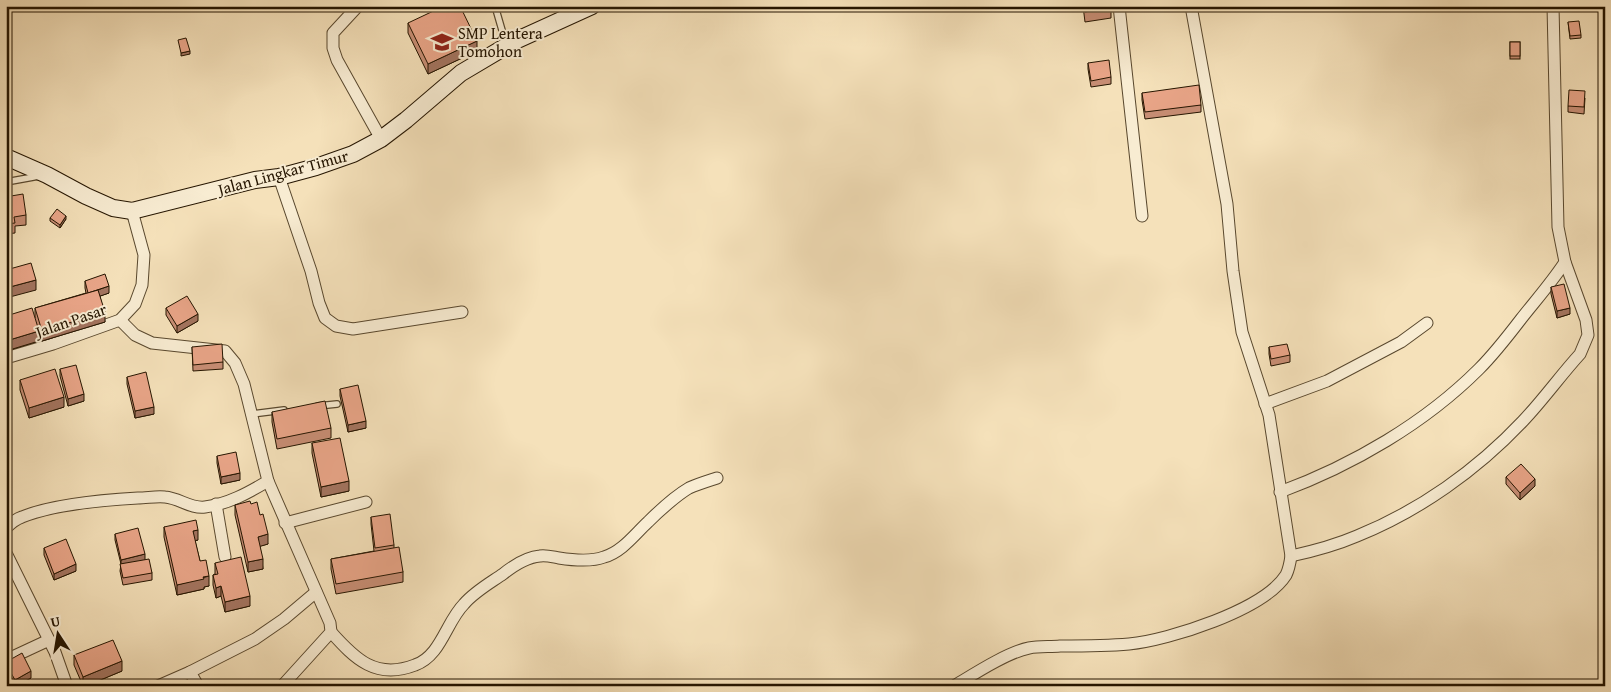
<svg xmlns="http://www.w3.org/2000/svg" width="1611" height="692" viewBox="0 0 1611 692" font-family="'Gentium Book Plus',serif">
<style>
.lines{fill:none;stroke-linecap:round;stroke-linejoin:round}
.service-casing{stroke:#59482e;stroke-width:8}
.minor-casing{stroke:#59482e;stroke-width:13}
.secondary-casing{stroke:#251500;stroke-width:18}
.service{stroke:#f8ecd2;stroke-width:5.5}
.minor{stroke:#f8ecd2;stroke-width:11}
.secondary{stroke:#f8ecd2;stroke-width:16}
.wall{fill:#c88e75;stroke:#251500}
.shaded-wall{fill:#a3745f;stroke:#251500}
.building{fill:#e9a588;stroke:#251500}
.labels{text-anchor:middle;stroke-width:4;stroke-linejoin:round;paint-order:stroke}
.poi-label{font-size:16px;fill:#251500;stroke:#f8ecd2;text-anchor:start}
.street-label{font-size:16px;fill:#251500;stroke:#f8ecd2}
</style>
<rect width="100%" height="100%" fill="#f5e1ba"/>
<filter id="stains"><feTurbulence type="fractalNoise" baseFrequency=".004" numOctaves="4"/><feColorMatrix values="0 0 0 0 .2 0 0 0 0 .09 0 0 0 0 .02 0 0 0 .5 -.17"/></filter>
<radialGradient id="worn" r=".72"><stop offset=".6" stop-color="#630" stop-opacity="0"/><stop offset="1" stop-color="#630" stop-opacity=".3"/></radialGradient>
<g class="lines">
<g class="service-casing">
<g id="service">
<polyline points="495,6 506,44"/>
<polyline points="6,182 39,176"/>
<polyline points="318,406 337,404"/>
<polyline points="252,414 284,410"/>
</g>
</g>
<g class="minor-casing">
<g id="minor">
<polyline points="358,6 333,33 333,48 337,60 381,139"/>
<polyline points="1119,6 1142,216"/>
<polyline points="279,177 311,271 319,303 325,318 336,326 353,329 462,312"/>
<polyline points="6,358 53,344 120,320 135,304 142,285 144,255 132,211"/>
<polyline points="1265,404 1327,381 1401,342 1427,323"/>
<polyline points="268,481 330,623 331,632 282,686"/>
<path d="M 1280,492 C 1353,465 1425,423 1479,369 C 1495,353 1508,336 1521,319 C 1536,300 1552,282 1565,262"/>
<polyline points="216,504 225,557"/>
<polyline points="285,523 366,502"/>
<path d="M 6,528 C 10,524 16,519 22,517 C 54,504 103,500 138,498 C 147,498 156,496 165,497 C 179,498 191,509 205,507 C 228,504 248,493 268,481 L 244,384 L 235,363 L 225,351 L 152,343 L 135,335 L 120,320"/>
<polyline points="6,553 55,652 67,686"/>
<path d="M 1291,556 C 1314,551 1336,545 1357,536 C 1419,511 1477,470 1523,421 C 1543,400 1560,376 1580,354 L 1588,335 L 1586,320 L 1565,262 L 1558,227 L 1553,6"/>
<path d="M 331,632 C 355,659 376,680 415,665 C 441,656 446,622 464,604 C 474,592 490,583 503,574 C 513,566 527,557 540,556 C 546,555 553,557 559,558 C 572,560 591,562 604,557 C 622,552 635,534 648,522 C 658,512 677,495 689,488 C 698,484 708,481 717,478"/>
<polyline points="6,660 49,640"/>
<polyline points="190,672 255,639 284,619 316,592"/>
<polyline points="158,686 190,672 198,686"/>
<path d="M 954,686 C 974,674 1008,652 1029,648 C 1039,646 1050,647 1060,646 C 1083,646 1106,646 1129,644 C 1169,640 1264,610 1286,575 C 1289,569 1290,563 1291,556 L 1269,415 L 1242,332 L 1233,271 L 1227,204 L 1191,6"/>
</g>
</g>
<g class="secondary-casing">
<polyline id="secondary" points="6,157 47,175 86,196 113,208 132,211 255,180 279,177 316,167 353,154 381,139 406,120 461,73 515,41 592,6"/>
</g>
<use href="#service" class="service"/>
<use href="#minor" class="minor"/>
<use href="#secondary" class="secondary"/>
</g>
<g class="wall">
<polygon points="1083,6 1111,6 1111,18 1085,22"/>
<polygon points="1568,22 1581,35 1581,38 1570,39"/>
<polygon points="408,23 477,51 428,74 408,33"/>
<rect x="1510" y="42" width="10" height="17"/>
<polygon points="1088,63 1111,77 1111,84 1091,87 1088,69"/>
<polygon points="1142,93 1201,105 1201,112 1145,119 1142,100"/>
<polygon points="1585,98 1584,114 1568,112 1568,106"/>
<polygon points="6,192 11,196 26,215 26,225 15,226 15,233 6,234"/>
<polygon points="50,218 66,219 60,228 50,221"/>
<polygon points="85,281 109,293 100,296 105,322 42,341 39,332 39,341 6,351 6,316 35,318 35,308 86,293 85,288"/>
<polygon points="1551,287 1570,314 1557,318 1551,294"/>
<polygon points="166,308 198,321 177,333 166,315"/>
<polygon points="192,347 223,362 223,369 193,371"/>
<polygon points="1269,347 1290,355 1290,362 1271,366 1269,354"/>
<polygon points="60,369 84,401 68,406 60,376"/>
<polygon points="127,377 154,414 135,418 127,384"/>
<polygon points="20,380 64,407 29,418 20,390"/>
<polygon points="340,389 366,428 348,432 340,396"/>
<polygon points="272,412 331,428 331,438 277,449 272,422"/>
<polygon points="312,443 349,491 321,497 312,453"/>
<polygon points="217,456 240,480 221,484 217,463"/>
<polygon points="1506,477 1535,486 1520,500 1506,484"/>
<polygon points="251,504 268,544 260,546 263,569 248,572 235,515 235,505"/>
<polygon points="371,517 394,545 394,548 403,572 403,582 336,594 331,569 331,559 374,551 371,524"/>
<polygon points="164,527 198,540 195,541 200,561 209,586 204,587 204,589 177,595 164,537"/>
<polygon points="115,534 145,560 152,573 152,580 123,585 120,571 121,564 115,540"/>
<polygon points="44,548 76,571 54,580 44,555"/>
<polygon points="215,563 250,606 225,612 221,596 216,598 213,585 213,575 215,574"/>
<polygon points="74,655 122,671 86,686 83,686 74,665"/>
<polygon points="6,662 31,678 16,686 14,686 6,671"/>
</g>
<g class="shaded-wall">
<polygon points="477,41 477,51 428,74 428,64"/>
<polygon points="190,51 190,54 181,56 181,53"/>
<polygon points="66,216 66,219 60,228 60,225"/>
<polygon points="36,280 36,290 6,298 6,288"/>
<polygon points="109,286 109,293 89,300 89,293"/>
<polygon points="1570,308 1570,314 1557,318 1557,311"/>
<polygon points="105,312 105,322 42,341 42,331"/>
<polygon points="198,314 198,321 177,333 177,326"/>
<polygon points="39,331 39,341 6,351 6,341"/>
<polygon points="84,394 84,401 68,406 68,399"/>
<polygon points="64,397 64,407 29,418 29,408"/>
<polygon points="154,407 154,414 135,418 135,411"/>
<polygon points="366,421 366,428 348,432 348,425"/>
<polygon points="240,473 240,480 221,484 221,477"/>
<polygon points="1535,479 1535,486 1520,500 1520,493"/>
<polygon points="349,481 349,491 321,497 321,487"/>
<polygon points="198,530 198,540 193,541 193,531"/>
<polygon points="268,534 268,544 258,547 258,537"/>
<polygon points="145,554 145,561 121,567 121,560"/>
<polygon points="263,559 263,569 248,572 248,562"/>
<polygon points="76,564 76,571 54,580 54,574"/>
<polygon points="209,576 209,586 204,587 204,589 177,595 177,585"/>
<polygon points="221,586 221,596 216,598 216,588"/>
<polygon points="250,596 250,606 225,612 225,602"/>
<polygon points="122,661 122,671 86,686 83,686 83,677"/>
<polygon points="31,671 31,678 16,686 15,686 15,680"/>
</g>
<g class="building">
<polygon points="444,6 460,6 477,41 428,64 408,23"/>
<polygon points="1084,6 1111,6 1111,8 1085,12"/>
<polygon points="1579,21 1581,35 1570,36 1568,22"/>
<polygon points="186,38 190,51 181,53 178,40"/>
<rect x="1510" y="42" width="10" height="14"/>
<polygon points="1109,60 1111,77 1091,81 1088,63"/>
<polygon points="1199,85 1201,105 1145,112 1142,93"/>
<polygon points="1569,90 1585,91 1584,107 1568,106"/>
<polygon points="10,191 11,196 23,194 26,215 14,217 15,223 6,224 6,192"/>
<polygon points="57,209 66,216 60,225 50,218"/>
<polygon points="31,263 36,280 6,288 6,270"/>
<polygon points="105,274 109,286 88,293 85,281"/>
<polygon points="1564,284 1570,308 1557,311 1551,287"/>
<polygon points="98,290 105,312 42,331 35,308"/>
<polygon points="187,296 198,314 177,326 166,308"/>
<polygon points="32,308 39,331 6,341 6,316"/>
<polygon points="222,344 223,362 193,365 192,347"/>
<polygon points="1287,344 1290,355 1271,359 1269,347"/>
<polygon points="76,365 84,394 68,399 60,369"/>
<polygon points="55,369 64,397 29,408 20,380"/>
<polygon points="146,372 154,407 135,411 127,377"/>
<polygon points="358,385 366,421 348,425 340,389"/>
<polygon points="325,401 331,428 277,439 272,412"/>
<polygon points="340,438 349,481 321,487 312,443"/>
<polygon points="236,452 240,473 221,477 217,456"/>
<polygon points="1521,464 1535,479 1520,493 1506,477"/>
<polygon points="250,501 251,504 257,502 260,515 263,514 268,534 258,537 263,559 248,562 235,505"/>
<polygon points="390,514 394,545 375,548 371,517"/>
<polygon points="196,520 198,530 193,531 200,561 206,560 209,576 203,577 204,579 177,585 164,527"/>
<polygon points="138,528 145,554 121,560 115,534"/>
<polygon points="66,539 76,564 54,574 44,548"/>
<polygon points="399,547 403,572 336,584 331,559"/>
<polygon points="241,557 250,596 225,602 221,586 216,588 213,575 218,574 215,563"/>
<polygon points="149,559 152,573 123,578 120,564"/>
<polygon points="113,640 122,661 83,677 74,655"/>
<polygon points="22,653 31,671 15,680 6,664 6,662"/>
</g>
<defs>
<g id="school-bare" transform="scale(1.725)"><path d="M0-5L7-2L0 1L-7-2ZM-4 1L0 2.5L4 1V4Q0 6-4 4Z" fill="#8f2418" stroke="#f8ecd2" stroke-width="2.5" paint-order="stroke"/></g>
</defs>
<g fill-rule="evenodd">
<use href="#school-bare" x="442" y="42"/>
</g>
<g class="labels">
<g class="poi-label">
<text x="458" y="39">SMP Lentera<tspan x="458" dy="18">Tomohon</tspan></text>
</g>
<g class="street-label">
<text transform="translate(283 172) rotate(-15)" y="6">Jalan Lingkar Timur</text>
<text transform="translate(71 320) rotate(-19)" y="6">Jalan Pasar</text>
</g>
</g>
<rect width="1611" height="692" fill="none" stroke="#f5e1ba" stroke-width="25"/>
<rect x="8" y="8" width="1596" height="677" fill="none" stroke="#251500" stroke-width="2.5"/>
<rect x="12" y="12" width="1586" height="667" fill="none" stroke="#251500"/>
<g transform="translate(58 634) rotate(348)" stroke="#f8ecd2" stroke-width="4" paint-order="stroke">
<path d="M0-4L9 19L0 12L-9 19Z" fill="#251500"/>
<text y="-8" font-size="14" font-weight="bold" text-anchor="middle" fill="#251500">U</text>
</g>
<rect width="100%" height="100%" filter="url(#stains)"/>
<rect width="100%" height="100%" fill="url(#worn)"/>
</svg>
